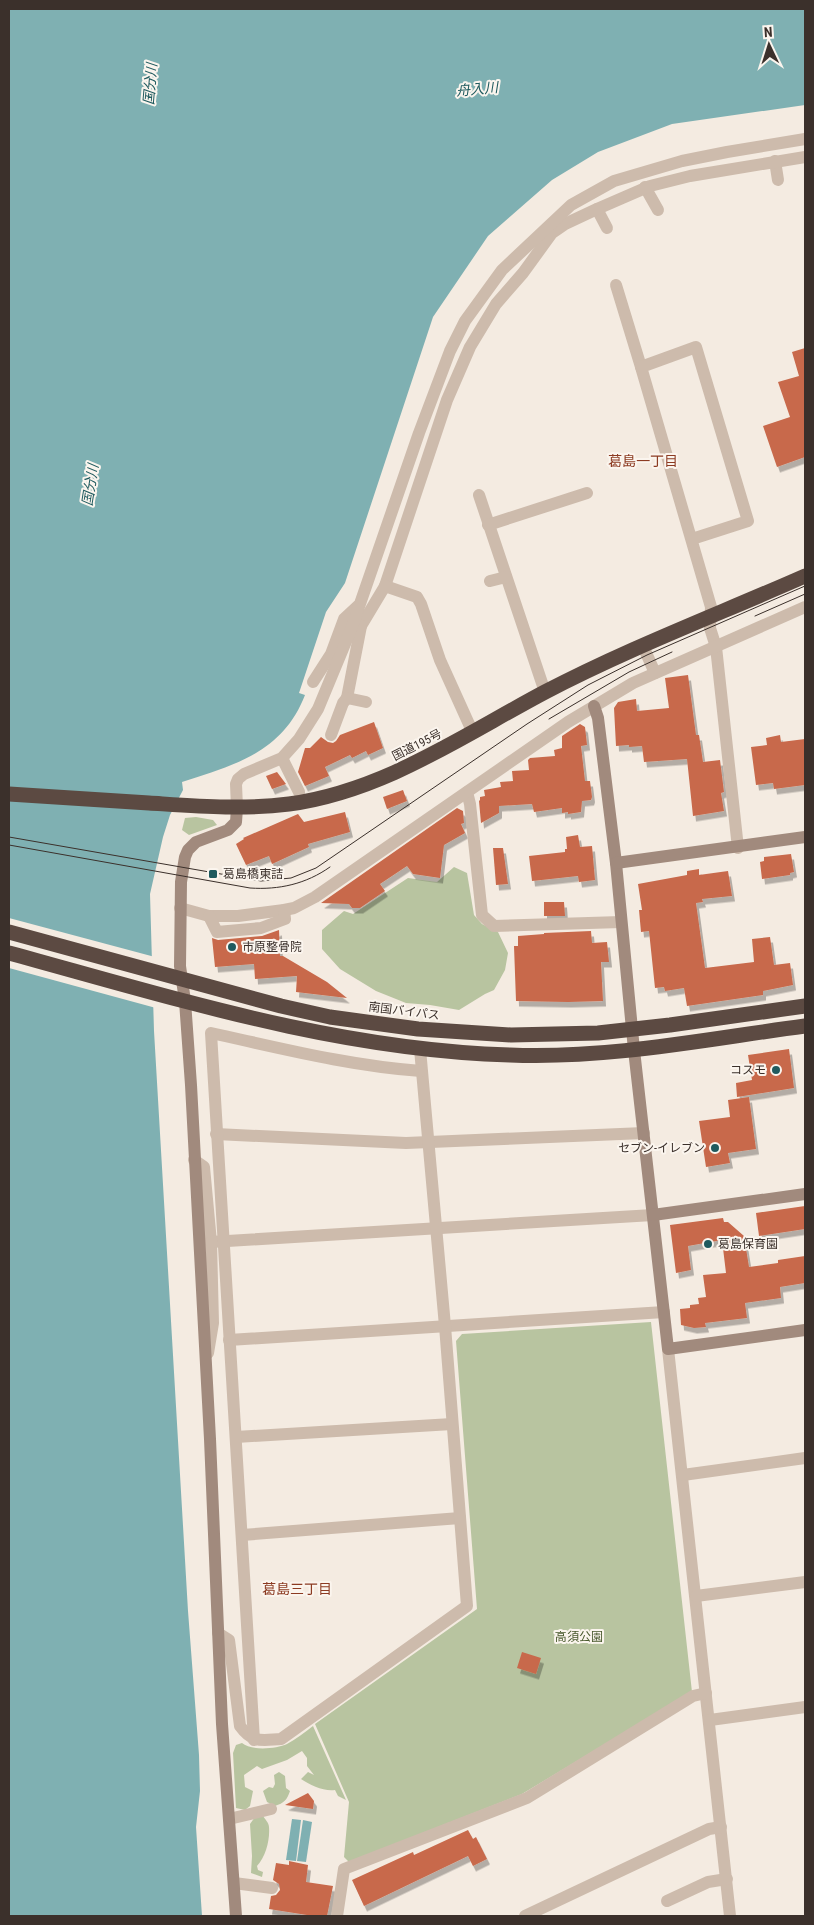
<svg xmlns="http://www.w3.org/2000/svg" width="814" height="1925" viewBox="0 0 814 1925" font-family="'Roboto Condensed','Noto Sans JP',sans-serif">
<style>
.green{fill:#b8c4a0}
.water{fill:#7fb0b2}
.pier{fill:#f4ebe1}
.building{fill:#c8694b;filter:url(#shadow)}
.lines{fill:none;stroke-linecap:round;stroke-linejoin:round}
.street{stroke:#cdbbac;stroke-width:12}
.secondary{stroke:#a18a7d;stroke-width:12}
.highway{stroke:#5c4a42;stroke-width:15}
.tram{stroke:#3b302b;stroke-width:1}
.poi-dot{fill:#1f5a5e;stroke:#fbf5ee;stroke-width:2}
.labels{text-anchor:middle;stroke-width:4;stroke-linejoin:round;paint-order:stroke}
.street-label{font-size:12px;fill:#3b302b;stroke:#fbf5ee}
.poi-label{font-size:12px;fill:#3b302b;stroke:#fbf5ee;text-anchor:start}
.park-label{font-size:12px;fill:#4a5a2e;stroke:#fbf5ee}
.water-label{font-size:14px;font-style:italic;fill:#1f5a5e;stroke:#fbf5ee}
.neighbourhood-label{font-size:14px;fill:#8c3b22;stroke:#fbf5ee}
</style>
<defs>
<filter id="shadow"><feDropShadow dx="3" dy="5.5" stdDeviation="0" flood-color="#0004"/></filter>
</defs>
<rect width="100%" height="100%" fill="#f4ebe1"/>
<g class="green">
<polygon points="196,817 213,820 217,825 189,835 182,830 185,818"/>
<polygon points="454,867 467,873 474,915 482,924 498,932 508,953 505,970 494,990 485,994 459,1010 430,1005 406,1003 376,991 340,969 322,949 322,930 344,911 353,914 408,878 437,882"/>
<polygon points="651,1322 692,1692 522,1794 349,1862 344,1857 349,1802 315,1724 477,1609 456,1341 462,1334"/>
<path d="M 313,1726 L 346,1800 L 338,1796 L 335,1790 C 325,1792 310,1785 301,1779 L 308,1772 L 314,1775 L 307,1766 L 307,1758 L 302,1751 L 287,1760 L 262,1769 L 257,1766 L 244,1775 L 245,1787 L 253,1791 L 250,1806 L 245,1810 L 236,1808 L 233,1753 L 236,1745 L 242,1743 C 251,1751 276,1749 287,1744 C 296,1739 305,1732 313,1726 Z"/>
<path d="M 279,1772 L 285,1776 L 286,1788 L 290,1791 C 287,1800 284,1803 275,1806 L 267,1802 L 263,1791 L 269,1787 L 273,1788 L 275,1784 L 274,1775 Z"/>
<path d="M 263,1816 C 265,1819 269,1823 269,1827 C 270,1840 266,1856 257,1866 L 258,1870 L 263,1872 L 262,1877 L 251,1873 L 252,1856 L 250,1824 L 255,1817 Z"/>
</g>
<g class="water">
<path d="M 9,9 L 805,9 L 805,105 L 672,124 L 598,152 L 552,180 L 488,236 L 433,317 L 345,583 L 326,612 L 299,693 L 305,695 C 283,752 235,765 182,782 L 183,790 L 170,815 L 163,837 L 150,894 L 154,1031 L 188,1611 L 199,1755 L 200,1791 L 196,1827 L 202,1916 L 9,1916 Z"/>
<polygon points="292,1819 301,1820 296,1861 286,1860"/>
<polygon points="303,1820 312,1822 306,1862 297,1861"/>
</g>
<polygon class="pier" points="9,918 155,957 156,1008 9,968"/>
<g class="building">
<polygon points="805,348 805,457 777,467 763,426 790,417 778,382 799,376 792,352"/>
<polygon points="688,675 696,735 699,735 703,762 720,760 724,792 721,793 724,811 693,816 687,759 644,762 642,746 629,747 629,745 616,746 614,708 618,702 636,699 637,711 669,708 665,678"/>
<polygon points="374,722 383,748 368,755 366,751 352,758 350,755 325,767 329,776 305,786 298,772 305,748 310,748 321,737 328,742 333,743 336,741 340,735"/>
<polygon points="580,724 585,727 587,745 581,746 585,781 590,781 592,797 591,800 582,801 581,812 568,814 568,812 562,813 562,808 534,812 532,804 499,806 499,813 481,823 479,801 480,800 480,797 485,796 484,790 501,787 500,782 513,781 512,771 529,770 528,760 530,758 555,756 554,750 562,748 562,736"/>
<polygon points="780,735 781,742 805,739 805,785 774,789 773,783 756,785 751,747 767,745 766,738"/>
<polygon points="277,772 286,784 272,789 266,776"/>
<polygon points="403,790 407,801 387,809 383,797"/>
<polygon points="457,808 463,811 464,823 461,824 465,833 444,845 440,878 413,874 407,866 380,884 385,891 360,908 352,908 349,904 321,903"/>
<polygon points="345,812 350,832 308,844 309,847 272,864 269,856 246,865 236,844 244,839 243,838 298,814 304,822"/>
<polygon points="578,835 580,847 592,846 595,880 579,882 578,876 532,881 529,856 565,852 565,849 567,849 566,837"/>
<polygon points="493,848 503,848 508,884 496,885"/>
<polygon points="791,854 794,872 790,873 790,875 762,879 760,862 764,861 764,857"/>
<polygon points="699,869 699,875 728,871 732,896 702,899 703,902 696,903 705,968 754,962 752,939 770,937 774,965 790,963 793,985 763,991 763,995 687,1006 684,988 665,991 664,987 655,988 649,931 641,932 639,910 642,910 638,884 687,875 687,871"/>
<polygon points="544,902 564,902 565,916 544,916"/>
<polygon points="279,930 280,956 283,956 327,982 347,998 296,992 297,976 255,979 254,964 215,967 212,938 218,940 262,936"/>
<polygon points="591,931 592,943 607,942 609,962 601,962 603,1001 568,1002 516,1001 514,946 518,946 518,936 544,934 544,933"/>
<polygon points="789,1049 794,1088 737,1097 736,1083 752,1080 748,1055"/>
<polygon points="749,1097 756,1149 728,1153 730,1163 706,1167 699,1121 730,1117 728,1100"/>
<polygon points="805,1206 805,1229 759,1236 756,1213"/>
<polygon points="723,1218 724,1222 728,1222 744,1236 749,1267 778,1263 778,1260 805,1256 805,1283 780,1287 781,1298 745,1303 747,1318 705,1323 706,1327 694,1328 681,1325 680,1309 690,1308 690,1305 699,1304 698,1298 706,1297 703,1275 726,1273 722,1240 688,1246 691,1270 676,1273 670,1225"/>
<polygon points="522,1652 541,1658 536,1674 517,1668"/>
<polygon points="308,1793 314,1801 313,1809 285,1805"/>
<polygon points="468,1830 473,1839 476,1837 487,1859 473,1866 468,1856 364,1906 352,1880 413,1852 414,1855"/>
<polygon points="289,1861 308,1865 306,1882 333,1886 327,1916 307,1916 307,1915 269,1909 271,1896 276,1895 280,1890 279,1884 273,1880 276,1863 289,1865"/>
</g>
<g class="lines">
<g class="street">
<polyline points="775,161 778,180"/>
<polyline points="645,187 658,210"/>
<polyline points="597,209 607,228"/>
<polyline points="616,285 641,367"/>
<polyline points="479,495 545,692"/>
<polyline points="488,525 587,493"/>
<polyline points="692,539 748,521 696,347 641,367 711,607 710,628 716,647 738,848"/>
<polyline points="490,581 506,577"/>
<polyline points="385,586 447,400 470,347 496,304 523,273 552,233 565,224 597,209 650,186 690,176 805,157"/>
<polyline points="353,623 361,626 385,586 417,597 421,604 440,660 473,733"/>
<polyline points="361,626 347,698 366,702"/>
<polyline points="643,646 655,673"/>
<polyline points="313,682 331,654 344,619 358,606"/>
<polyline points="331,735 343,703 347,698"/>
<polyline points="282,758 299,792"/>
<polyline points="467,792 470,804 482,915 494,926 621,922"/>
<polyline points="237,808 236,784 238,779 244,774 282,758 299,739 318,709 352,627 419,433 450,351 465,321 502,270 571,205 614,181 682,161 727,152 805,139"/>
<polyline points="180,908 209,916 238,916 284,910 294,908 315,897 568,722 633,683 805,607"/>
<polyline points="209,916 217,932 261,928 285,919 284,910"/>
<polyline points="216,1134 406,1143 644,1133"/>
<polyline points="194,1160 204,1167 211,1242 213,1323 208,1353"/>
<polyline points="211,1242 653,1215"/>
<polyline points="229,1340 664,1312"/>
<polyline points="668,1349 730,1916"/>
<polyline points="236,1437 452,1424"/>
<polyline points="683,1475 805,1458"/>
<polyline points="242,1535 460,1518"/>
<polyline points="696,1596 805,1582"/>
<path d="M 218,1633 L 229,1640 L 240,1726 C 253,1744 262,1740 281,1739 L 467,1606 L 445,1326 L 420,1049"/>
<polyline points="710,1720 805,1707"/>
<path d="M 254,1740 L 211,1033 C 280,1048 350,1066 421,1071"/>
<polyline points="229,1819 271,1809"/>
<polyline points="234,1883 272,1888"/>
<polyline points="667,1901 708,1882 727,1879"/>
<polyline points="337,1916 344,1869 527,1798 693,1696 706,1693"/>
<polyline points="525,1916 709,1829 721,1827"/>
</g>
<g class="secondary">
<polyline points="594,706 598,718 616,863 634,1050 668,1349 805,1330"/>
<polyline points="616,863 805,837"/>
<polyline points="653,1215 805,1194"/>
<polyline points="236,1916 222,1724 210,1439 191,1085 185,1001 180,966 181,882 185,857 188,850 196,842 228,830 236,822 237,808"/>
</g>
<g class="highway">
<path d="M 9,794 C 55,797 102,800 149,803 C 196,806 242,810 289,804 C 384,791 462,736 545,692 C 629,648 719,614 805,576"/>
<polyline points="9,932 281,1006 330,1017 418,1029 511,1035 598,1033 670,1025 805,1006"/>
<path d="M 9,953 C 174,998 337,1050 510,1055 C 610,1059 707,1039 805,1026"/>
</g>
<g class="tram">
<polyline points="755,616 805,594"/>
<polyline points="549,719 629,672 672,652"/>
<polyline points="9,837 261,881 291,878 316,868 527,724 588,685 647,655 805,586"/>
<path d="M 9,845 L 250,888 C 279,890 306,884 330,867"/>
</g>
</g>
<g class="poi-dot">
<rect x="208" y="869" width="10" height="10" rx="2.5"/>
<circle cx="232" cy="947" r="5"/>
<circle cx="776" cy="1070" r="5"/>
<circle cx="715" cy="1148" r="5"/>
<circle cx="708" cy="1244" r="5"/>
</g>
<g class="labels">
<g class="street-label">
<text transform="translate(417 745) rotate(-27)" y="4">国道195号</text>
<text transform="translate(404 1011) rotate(7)" y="4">南国バイパス</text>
</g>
<g class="poi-label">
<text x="223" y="878">葛島橋東詰</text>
<text x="242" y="951">市原整骨院</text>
<text x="766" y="1074" text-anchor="end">コスモ</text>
<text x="705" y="1152" text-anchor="end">セブン-イレブン</text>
<text x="718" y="1248">葛島保育園</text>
</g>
<g class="park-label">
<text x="579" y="1641">高須公園</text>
</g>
<g class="water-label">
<text transform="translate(150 84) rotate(-85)" y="5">国分川</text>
<text transform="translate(477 89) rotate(-5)" y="5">舟入川</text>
<text transform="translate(90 485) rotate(-81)" y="5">国分川</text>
</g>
<g class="neighbourhood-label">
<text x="643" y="466">葛島一丁目</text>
<text x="297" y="1594">葛島三丁目</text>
</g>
</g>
<rect width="814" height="1925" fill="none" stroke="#3b302b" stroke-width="20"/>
<g transform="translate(769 45) rotate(356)" stroke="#fbf5ee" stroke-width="4" paint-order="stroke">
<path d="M0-4L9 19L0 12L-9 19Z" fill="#3b302b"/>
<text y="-8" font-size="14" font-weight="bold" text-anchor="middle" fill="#3b302b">N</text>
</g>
</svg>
